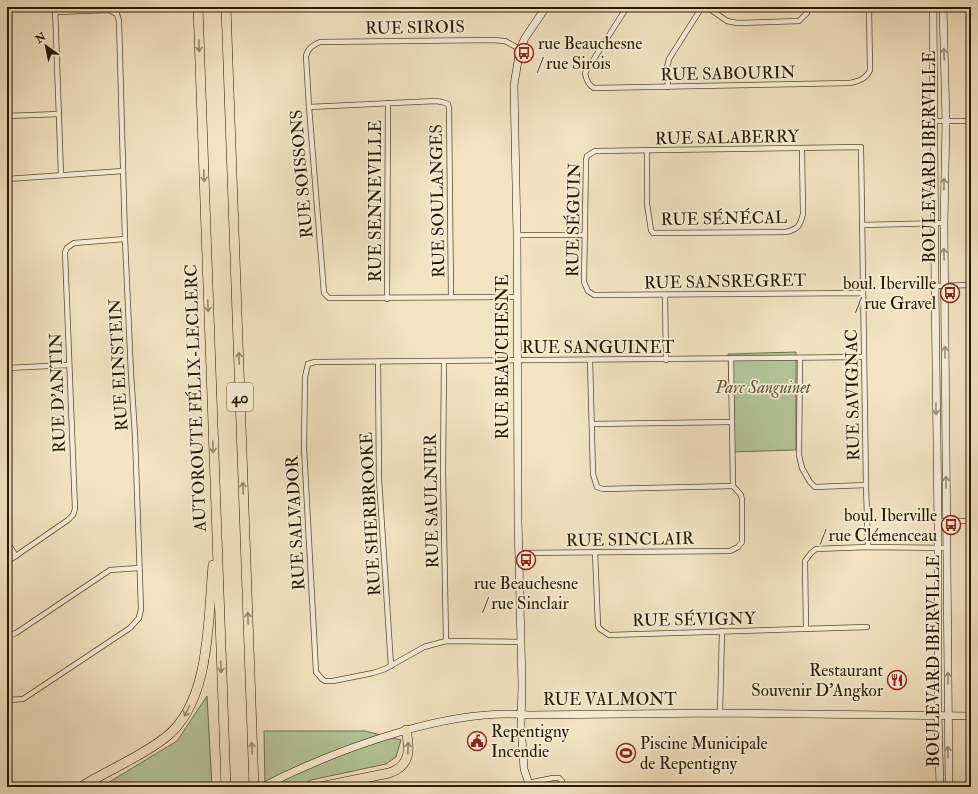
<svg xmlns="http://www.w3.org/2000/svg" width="978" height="794" viewBox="0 0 978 794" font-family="'IM FELL Double Pica',serif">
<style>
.green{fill:#b4c598;stroke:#6e6e4e}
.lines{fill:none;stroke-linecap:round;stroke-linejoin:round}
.street-casing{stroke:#5b4a32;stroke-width:6}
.secondary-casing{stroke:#281703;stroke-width:8}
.highway-casing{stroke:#281703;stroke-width:10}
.street{stroke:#f7edd7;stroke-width:4.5}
.secondary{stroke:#f7edd7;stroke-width:7}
.highway{stroke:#f3e3c1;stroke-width:9}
.oneway{stroke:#98876c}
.oneway2{stroke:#9a8d78}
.labels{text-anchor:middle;stroke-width:3.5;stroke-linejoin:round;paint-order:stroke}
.shield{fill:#f7edd7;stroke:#665743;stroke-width:1}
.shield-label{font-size:16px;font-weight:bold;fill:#281703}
.street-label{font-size:17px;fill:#281703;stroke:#f7edd7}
.poi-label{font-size:17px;fill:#281703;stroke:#f7edd7;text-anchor:start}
.park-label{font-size:17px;font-style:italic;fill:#595437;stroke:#f7edd7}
</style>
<rect width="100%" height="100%" fill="#f3e3c1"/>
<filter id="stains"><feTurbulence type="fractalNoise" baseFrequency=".005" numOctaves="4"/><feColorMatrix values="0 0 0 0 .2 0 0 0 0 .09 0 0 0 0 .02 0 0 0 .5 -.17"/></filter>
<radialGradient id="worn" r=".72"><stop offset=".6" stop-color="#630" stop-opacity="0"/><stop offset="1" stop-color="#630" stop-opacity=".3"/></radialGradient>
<g class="green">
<polygon points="796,352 796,450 731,452 728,354"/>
<polygon points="207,696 212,787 101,787 177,741"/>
<polygon points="264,731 365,731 401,740 396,757 386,764 311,780 298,787 265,787"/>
</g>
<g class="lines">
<g class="street-casing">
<g id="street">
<polyline points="55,7 61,175"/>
<path d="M 627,7 L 585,73 C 586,79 588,85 594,88 L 850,83 C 859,81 866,79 870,70 L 869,7"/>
<polyline points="707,7 727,21 737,23 799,21 807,13 807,7"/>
<polyline points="668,87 667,67 669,59 702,7"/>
<polyline points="309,107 436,101 442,102 448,104 449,108 451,297"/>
<polyline points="7,116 59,114"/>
<polyline points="935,121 971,121"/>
<path d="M 647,151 L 647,204 L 651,230 L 653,233 L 786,232 C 798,229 800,226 803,214 L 802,149"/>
<polyline points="7,179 123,171"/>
<polyline points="862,225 944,223"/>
<polyline points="517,235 584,235"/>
<polyline points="935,286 971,285"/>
<polyline points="863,293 594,295 588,291 584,282 586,160 587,156 595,151 861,147 866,485 868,547"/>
<polyline points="665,295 666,360"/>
<path d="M 517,297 L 329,298 L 324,293 L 309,107 L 306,56 C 308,48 313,45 320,42 L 492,40 L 505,41 L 520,49"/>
<polyline points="387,299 388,103"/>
<polyline points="800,358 799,455 802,468 810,482 815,487 866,485"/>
<polyline points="590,360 593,474 597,487 603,489 733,486"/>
<polyline points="444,361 443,471 446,641"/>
<polyline points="378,362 379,479 391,666"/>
<polyline points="7,368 69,365"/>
<polyline points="592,424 732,422"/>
<polyline points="938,521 971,521"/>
<polyline points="7,542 16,556"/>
<polyline points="595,552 598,626 600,629 609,635 867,627"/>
<polyline points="519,553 730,551 738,547 742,542 742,500 741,495 733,486 731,359"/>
<polyline points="7,562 68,520 73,515 75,509 65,252 67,248 74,243 125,239"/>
<polyline points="806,629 805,561 811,553 816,549 868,547 947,548"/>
<polyline points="7,636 16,633 110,570 139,568"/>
<path d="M 521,642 L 446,641 L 424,647 L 385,669 L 373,673 L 333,681 L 325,681 L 322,679 L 316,672 L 304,448 L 305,377 L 308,364 L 315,362 C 498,361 681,360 864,357"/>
<polyline points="7,700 23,699 130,628 139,618 141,609 135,435 131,374 125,239 119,21 117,14 109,10 56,12"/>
<polyline points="720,713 722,631"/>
<polyline points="528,783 553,778 559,778 562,781 564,787"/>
</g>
</g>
<g class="secondary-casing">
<g id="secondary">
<polyline points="933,7 935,286 938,521 938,716 940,787"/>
<polyline points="943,7 946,121 944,223 949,787"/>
<path d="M 262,787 C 307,764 352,746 400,732 C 441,720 485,711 529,715 L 720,713 L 971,716"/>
<polyline points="530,787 524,769 521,725 522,685 518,520 517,235 514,85 520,49 525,38 546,7"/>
</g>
</g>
<g class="highway-casing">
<g id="highway">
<polyline points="198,7 226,787"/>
<polyline points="226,7 254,787"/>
<path d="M 81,787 C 108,770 141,757 166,737 C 211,702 208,618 213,565"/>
<path d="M 320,787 L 389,773 C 411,766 410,749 406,730"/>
</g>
</g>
<use href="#street" class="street"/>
<use href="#secondary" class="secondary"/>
<use href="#highway" class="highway"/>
</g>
<defs><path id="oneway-shaft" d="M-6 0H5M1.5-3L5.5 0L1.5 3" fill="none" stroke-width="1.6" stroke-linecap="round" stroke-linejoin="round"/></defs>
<g class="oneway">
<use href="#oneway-shaft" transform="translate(199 46) rotate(88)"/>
<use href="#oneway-shaft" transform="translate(204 176) rotate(88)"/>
<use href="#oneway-shaft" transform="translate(208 306) rotate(88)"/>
<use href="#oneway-shaft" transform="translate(239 358) rotate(-92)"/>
<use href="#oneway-shaft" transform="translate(213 447) rotate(88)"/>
<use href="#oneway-shaft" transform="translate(243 488) rotate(-92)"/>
<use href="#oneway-shaft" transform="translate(248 618) rotate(-92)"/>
<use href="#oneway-shaft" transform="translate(221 667) rotate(88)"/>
<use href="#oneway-shaft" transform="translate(187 711) rotate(117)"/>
<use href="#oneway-shaft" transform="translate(252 748) rotate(-92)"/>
<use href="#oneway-shaft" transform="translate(408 748) rotate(-88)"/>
</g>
<g class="oneway2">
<use href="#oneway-shaft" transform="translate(944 54) rotate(-92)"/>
<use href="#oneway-shaft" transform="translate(944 184) rotate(-89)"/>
<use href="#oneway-shaft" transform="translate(944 254) rotate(-91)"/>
<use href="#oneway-shaft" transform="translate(945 352) rotate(-90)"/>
<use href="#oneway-shaft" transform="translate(936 409) rotate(89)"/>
<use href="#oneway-shaft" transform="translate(946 482) rotate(-91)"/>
<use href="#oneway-shaft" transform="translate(948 678) rotate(-90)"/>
<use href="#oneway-shaft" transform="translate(948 752) rotate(-91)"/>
</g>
<defs>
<g id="bus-ring" transform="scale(1)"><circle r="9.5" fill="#f7edd7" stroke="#8f2418" stroke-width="1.5"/><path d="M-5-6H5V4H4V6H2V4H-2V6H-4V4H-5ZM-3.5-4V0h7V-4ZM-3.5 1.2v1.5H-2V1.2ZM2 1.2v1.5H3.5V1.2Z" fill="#8f2418"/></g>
<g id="restaurant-ring" transform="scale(1)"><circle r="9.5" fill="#f7edd7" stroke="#8f2418" stroke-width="1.5"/><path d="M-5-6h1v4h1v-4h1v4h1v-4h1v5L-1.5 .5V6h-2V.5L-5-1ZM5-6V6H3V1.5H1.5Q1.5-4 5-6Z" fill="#8f2418"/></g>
<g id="civic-ring" transform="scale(1)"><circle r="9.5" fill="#f7edd7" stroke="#8f2418" stroke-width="1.5"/><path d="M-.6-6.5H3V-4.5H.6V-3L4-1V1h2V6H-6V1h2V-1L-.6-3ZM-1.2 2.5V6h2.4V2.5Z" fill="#8f2418"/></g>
<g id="stadium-ring" transform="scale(1)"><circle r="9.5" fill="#f7edd7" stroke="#8f2418" stroke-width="1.5"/><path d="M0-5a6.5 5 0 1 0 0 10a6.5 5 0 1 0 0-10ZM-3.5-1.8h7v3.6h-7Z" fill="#8f2418"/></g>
</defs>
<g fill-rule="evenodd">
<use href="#bus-ring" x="524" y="53"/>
<use href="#bus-ring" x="950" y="293"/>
<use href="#bus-ring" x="951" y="525"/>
<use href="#bus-ring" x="526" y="560"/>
<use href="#restaurant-ring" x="897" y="680"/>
<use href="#civic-ring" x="477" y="741"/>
<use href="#stadium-ring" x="626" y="753"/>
</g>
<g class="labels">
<rect class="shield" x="227" y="383" width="26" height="28" rx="3"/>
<g class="shield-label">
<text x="240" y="403">40</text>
</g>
<g class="street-label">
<text transform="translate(415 27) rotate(-1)" y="6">RUE SIROIS</text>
<text transform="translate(728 73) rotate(-1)" y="6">RUE SABOURIN</text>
<text transform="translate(727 137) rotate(-1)" y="6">RUE SALABERRY</text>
<text transform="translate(929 157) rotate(-90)" y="6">BOULEVARD IBERVILLE</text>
<text transform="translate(301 174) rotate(-95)" y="6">RUE SOISSONS</text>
<text transform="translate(375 201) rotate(-90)" y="6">RUE SENNEVILLE</text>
<text transform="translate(437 201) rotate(-91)" y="6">RUE SOULANGES</text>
<text transform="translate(724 218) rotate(-1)" y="6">RUE SÉNÉCAL</text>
<text transform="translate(573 220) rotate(-89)" y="6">RUE SÉGUIN</text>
<text transform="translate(725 281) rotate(-1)" y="6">RUE SANSREGRET</text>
<text x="598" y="353">RUE SANGUINET</text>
<text transform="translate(502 357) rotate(-90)" y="6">RUE BEAUCHESNE</text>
<text transform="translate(118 365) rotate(-93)" y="6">RUE EINSTEIN</text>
<text transform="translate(57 393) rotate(-92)" y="6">RUE D'ANTIN</text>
<text transform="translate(852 395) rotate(-91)" y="6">RUE SAVIGNAC</text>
<text transform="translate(195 398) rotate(-92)" y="6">AUTOROUTE FÉLIX-LECLERC</text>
<text transform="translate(431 501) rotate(-91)" y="6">RUE SAULNIER</text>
<text transform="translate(370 514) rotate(-93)" y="6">RUE SHERBROOKE</text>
<text transform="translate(295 523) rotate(-93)" y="6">RUE SALVADOR</text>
<text transform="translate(630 539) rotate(-1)" y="6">RUE SINCLAIR</text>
<text transform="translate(694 619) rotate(-1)" y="6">RUE SÉVIGNY</text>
<text transform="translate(933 661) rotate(-90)" y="6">BOULEVARD IBERVILLE</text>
<text x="610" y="705">RUE VALMONT</text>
</g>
<g class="poi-label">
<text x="538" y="49">rue Beauchesne<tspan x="538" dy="20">/ rue Sirois</tspan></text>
<text x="936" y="289" text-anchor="end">boul. Iberville<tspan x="936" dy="20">/ rue Gravel</tspan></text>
<text x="937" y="521" text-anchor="end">boul. Iberville<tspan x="937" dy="20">/ rue Clémenceau</tspan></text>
<text x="526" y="589" text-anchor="middle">rue Beauchesne<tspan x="526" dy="20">/ rue Sinclair</tspan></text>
<text x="883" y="676" text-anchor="end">Restaurant<tspan x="883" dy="20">Souvenir D'Angkor</tspan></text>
<text x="491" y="737">Repentigny<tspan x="491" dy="20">Incendie</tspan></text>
<text x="640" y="749">Piscine Municipale<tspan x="640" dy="20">de Repentigny</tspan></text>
</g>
<g class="park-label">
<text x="763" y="393">Parc Sanguinet</text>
</g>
</g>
<rect width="978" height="794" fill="none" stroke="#f3e3c1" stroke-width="24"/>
<rect x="8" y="8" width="962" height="778" fill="none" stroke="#281703" stroke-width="2"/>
<rect x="12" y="12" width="954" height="770" fill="none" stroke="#281703"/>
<g transform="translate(46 46) rotate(327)" stroke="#f7edd7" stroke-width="3" paint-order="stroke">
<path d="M0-3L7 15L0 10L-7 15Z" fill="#281703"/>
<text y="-6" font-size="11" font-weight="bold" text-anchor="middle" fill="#281703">N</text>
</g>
<rect width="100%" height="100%" filter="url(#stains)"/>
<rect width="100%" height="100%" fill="url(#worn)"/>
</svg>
